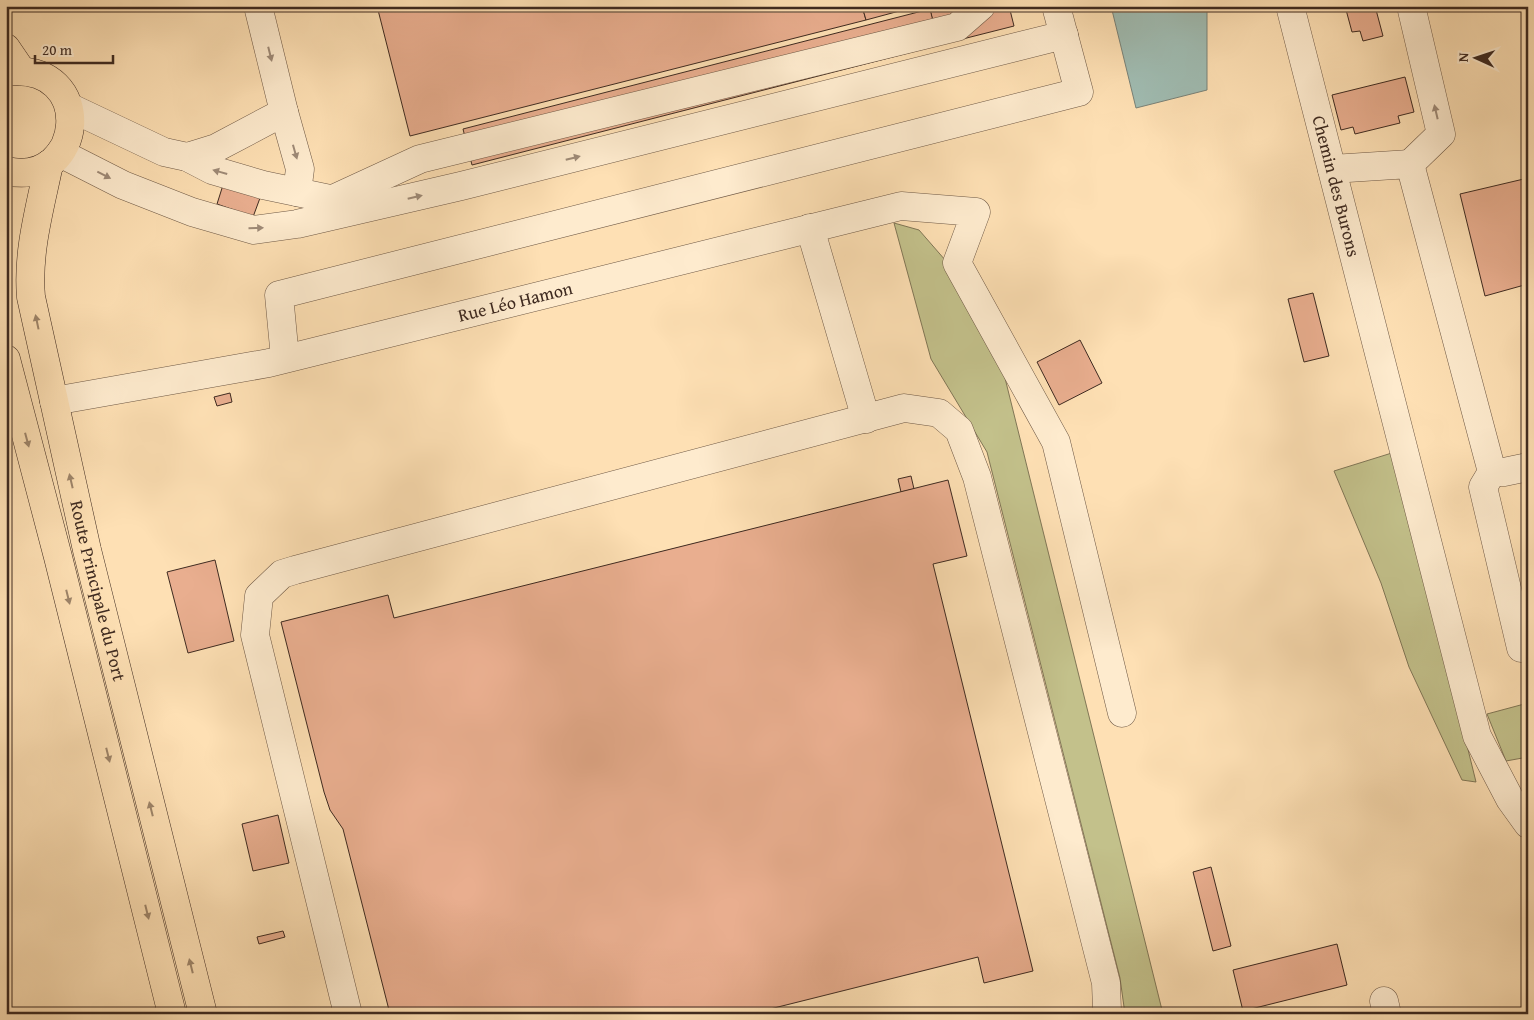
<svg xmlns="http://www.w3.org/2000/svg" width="1534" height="1020" viewBox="0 0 1534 1020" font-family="'Gentium Book Plus',serif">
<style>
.green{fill:#c3c18b;stroke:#807656}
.water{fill:#a0bcb2;stroke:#798278}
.building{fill:#e9ae8f;stroke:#3e2a20}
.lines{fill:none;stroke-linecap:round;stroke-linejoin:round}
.minor-casing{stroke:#6e5845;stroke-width:29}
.major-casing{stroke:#3e2a20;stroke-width:29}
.minor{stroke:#feebce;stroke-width:28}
.major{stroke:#fee0b4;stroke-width:28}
.oneway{fill:#9e8a77}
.oneway2{fill:#9e856a}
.labels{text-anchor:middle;stroke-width:4;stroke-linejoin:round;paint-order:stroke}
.street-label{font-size:18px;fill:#3e2a20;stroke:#feebce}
</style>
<rect width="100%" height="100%" fill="#fee0b4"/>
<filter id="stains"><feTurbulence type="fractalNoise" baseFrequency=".004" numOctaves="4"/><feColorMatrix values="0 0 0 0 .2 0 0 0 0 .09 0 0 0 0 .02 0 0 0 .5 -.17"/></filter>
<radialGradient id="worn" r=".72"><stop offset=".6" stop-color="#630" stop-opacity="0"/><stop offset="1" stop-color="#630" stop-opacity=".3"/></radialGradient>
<g class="green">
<polygon points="894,223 919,230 946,261 1000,358 1163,1014 1125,1014 1120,978 987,452 931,359"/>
<polygon points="1395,452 1476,782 1462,780 1409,667 1381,583 1334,471"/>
<polygon points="1528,703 1528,757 1506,761 1487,714"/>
</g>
<polygon class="water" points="1111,6 1207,6 1207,90 1136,108"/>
<g class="building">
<polygon points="377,6 862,6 866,20 410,136"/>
<polygon points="862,6 918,6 866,20"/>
<polygon points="929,6 1009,6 1014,26 939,45"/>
<polygon points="1345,6 1375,6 1383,36 1363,41 1360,31 1352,32"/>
<polygon points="930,9 939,45 472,165 463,129"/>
<polygon points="1405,77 1414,112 1398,116 1400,123 1355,134 1353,127 1341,130 1332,95"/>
<polygon points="1528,178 1528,284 1485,296 1460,194"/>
<polygon points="223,185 260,198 253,217 217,204"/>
<polygon points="1313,293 1329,356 1304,362 1288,299"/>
<polygon points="1080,340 1102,383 1059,405 1037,362"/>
<polygon points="230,393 232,402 217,406 214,397"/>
<polygon points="911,476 914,489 901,492 898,479"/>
<polygon points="948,480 967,556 933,564 1033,971 984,983 978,957 750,1014 390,1014 343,829 330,810 324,792 281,622 388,595 394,618"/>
<polygon points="215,560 234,641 188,653 167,572"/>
<polygon points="278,815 289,863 253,871 242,824"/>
<polygon points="1211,867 1231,946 1213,951 1193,872"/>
<polygon points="283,931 285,937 259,944 257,937"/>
<polygon points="1337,944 1347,985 1243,1011 1233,970"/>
</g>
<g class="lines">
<g class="minor-casing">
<g id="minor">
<path id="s1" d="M 1290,6 L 1477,736 L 1510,799 L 1528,824"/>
<polyline points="69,107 164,152 187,157 212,170 263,185 349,203"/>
<polyline points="284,112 300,169 297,192"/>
<polyline points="60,153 123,185 192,212 254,230 297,224 461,186 1064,35"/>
<polyline points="187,157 216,148 284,112 258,6"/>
<polyline points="1410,164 1441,134 1411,6"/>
<polyline points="1332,169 1410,164 1492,472 1483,487 1521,648"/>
<polyline points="331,200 420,159 957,27 981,6"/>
<polyline points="810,228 866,419"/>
<polyline points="285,358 279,295 1079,92 1056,6"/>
<path id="s2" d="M 54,401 L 269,363 L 901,206 L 976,212 L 957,263 L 1056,442 L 1122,713"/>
<polyline points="1492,472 1504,472 1528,467"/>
<polyline points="1384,1001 1387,1014"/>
<polyline points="348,1014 255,635 259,596 282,574 295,570 904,408 939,413 959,430 977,477 1106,983 1107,1010 1105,1014"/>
</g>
</g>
<g class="major-casing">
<g id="major">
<polyline points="6,48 21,70"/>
<path d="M 6,72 C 98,61 85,189 6,171"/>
<path id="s3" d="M 49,164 C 40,208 27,252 31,297 L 87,550 L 203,1014"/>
<polyline points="6,359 58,557 172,1014"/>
</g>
</g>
<use href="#minor" class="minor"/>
<use href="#major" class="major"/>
</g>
<defs><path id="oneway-solid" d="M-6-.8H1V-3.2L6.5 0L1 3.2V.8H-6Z" transform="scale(1.25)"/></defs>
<g class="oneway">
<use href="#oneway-solid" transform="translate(270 54) rotate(76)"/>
<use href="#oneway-solid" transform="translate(1436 112) rotate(-103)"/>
<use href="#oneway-solid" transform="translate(295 152) rotate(74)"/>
<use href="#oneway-solid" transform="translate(573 158) rotate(-14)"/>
<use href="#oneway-solid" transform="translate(220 172) rotate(-164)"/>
<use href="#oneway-solid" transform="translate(104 175) rotate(27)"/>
<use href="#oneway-solid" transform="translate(415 197) rotate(-13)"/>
<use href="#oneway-solid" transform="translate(256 228) rotate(-2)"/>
</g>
<g class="oneway2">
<use href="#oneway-solid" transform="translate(37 322) rotate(-102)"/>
<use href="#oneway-solid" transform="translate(27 440) rotate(75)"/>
<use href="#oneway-solid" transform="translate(71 481) rotate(-103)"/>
<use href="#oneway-solid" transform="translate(68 597) rotate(76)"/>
<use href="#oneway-solid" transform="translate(108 755) rotate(76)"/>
<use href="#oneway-solid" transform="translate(151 809) rotate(-104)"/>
<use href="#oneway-solid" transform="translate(147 912) rotate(76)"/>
<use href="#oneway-solid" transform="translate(191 966) rotate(-104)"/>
</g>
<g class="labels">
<g class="street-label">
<text dy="6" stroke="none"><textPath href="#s1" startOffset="186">Chemin des Burons</textPath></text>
<text dy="6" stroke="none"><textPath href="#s2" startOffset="472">Rue Léo Hamon</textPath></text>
<text dy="6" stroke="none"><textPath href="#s3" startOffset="436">Route Principale du Port</textPath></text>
</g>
</g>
<rect width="1534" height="1020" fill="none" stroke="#fee0b4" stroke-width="25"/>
<rect x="8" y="8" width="1519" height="1005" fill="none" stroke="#3e2a20" stroke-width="2.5"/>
<rect x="12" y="12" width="1509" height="995" fill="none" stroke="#3e2a20"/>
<g transform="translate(1476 58) rotate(273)" stroke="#feebce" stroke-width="4" paint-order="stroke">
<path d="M0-4L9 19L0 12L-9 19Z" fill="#3e2a20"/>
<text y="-8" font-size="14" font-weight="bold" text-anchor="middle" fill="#3e2a20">N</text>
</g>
<path d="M35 55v8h78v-8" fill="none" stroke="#3e2a20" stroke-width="2.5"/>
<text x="42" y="55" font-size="15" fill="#3e2a20" stroke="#feebce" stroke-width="4" paint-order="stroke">20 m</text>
<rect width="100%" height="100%" filter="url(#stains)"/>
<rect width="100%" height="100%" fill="url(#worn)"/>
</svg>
